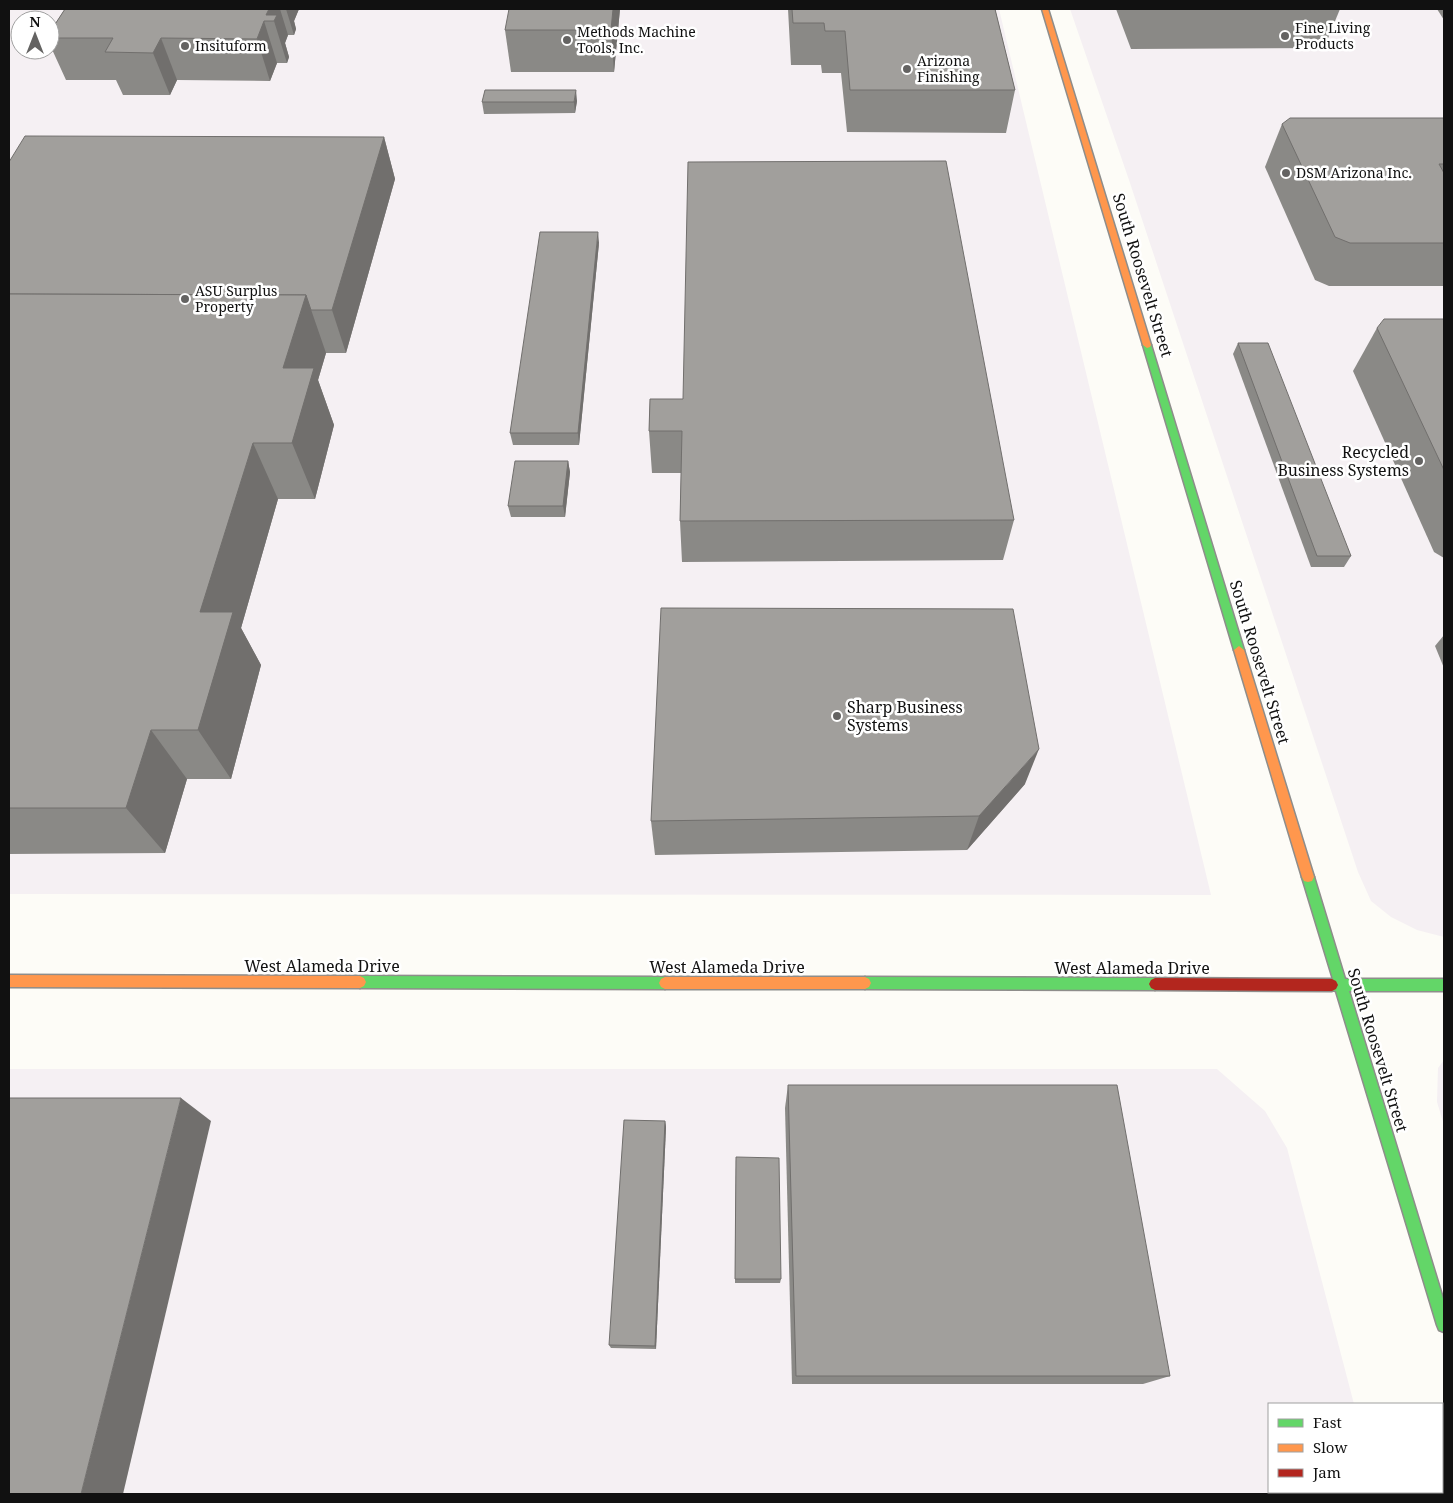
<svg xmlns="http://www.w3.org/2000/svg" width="1453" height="1503" viewBox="0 0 1453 1503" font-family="'Noto Serif',serif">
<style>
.industrial{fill:#f5f0f3;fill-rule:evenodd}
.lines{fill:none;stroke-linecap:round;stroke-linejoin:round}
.fast-casing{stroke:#8e8d8b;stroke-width:3}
.slow-casing{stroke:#8e8d8b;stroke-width:3}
.jam-casing{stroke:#8e8d8b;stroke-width:3}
.fast{fill:#63d668;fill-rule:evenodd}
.slow{fill:#ff974d;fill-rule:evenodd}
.jam{fill:#b3261e;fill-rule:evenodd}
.wall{fill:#8a8986}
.shaded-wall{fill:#716f6d}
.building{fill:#a19f9c;stroke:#716f6d}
.poi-dot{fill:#646362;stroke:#fff;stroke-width:2}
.labels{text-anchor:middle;stroke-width:5;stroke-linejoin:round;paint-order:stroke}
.far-poi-label{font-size:14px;fill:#111;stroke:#fff;text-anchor:start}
.street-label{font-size:16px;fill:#111;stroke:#fff}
.poi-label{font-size:16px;fill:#111;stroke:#fff;text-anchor:end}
</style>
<rect width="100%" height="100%" fill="#fdfcf7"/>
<g class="industrial">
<path d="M 9,9 L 999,9 L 1211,895 L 9,894 ZM 20,20 L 50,20 L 50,50 L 20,50 Z"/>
<polygon points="1070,9 1444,9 1444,937 1417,930 1391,917 1371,901 1358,872 1129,180"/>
<polygon points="1444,1060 1444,1125 1437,1102 1438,1068"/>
<polygon points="9,1069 1217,1069 1265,1111 1287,1148 1354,1404 1269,1404 1269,1492 1377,1492 1378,1494 9,1494"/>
</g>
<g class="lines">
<g class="fast-casing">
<g id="fast">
<polygon points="1147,342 1151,345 1244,650 1239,654 1234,650 1143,345"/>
<polygon points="1308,872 1312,873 1314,877 1345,979 1444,979 1444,991 1349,991 1444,1302 1444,1332 1439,1330 1437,1325 1336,991 1328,989 1326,985 1328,981 1333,979 1302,877 1304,873"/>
<polygon points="360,976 665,977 669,979 671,983 669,987 665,989 360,988 356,986 354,982 356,978"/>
<polygon points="865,977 1155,978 1159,980 1161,984 1159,988 1155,990 865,989 861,987 859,983 861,979"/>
</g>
</g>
<g class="slow-casing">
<g id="slow">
<polygon points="1042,9 1048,9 1151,345 1150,347 1147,348 1143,345"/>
<polygon points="1239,646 1244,650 1314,877 1312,881 1308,882 1304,881 1302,877 1234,650"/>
<polygon points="9,975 360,976 364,978 366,982 364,986 360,988 9,987"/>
<polygon points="665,977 865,977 869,979 871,983 869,987 865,989 665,989 661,987 659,983 661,979"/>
</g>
</g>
<g class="jam-casing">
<polygon id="jam" points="1155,978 1332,979 1336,981 1338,985 1336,989 1332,991 1155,990 1151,988 1149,984 1151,980"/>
</g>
<use href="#fast" class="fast"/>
<use href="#slow" class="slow"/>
<use href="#jam" class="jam"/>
</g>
<g class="wall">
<polygon points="65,9 299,9 294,21 296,29 294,35 288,35 285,43 289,57 287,63 277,63 270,81 177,80 170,95 123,95 116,80 66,80 50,45 50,32"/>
<polygon points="620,9 614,72 511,72 505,30"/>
<polygon points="788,9 995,9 1015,90 1006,133 847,132 841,73 822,73 821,65 791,65"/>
<polygon points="1116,9 1340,9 1324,48 1131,49"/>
<polygon points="1437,9 1444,9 1444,20"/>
<polygon points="577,101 575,113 484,114 482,102"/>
<polygon points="1444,118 1444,286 1329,286 1315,280 1265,167 1282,124"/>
<polygon points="384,137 395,179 346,353 326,353 318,380 334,425 315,499 278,499 241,628 261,665 231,779 187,779 165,853 9,854 9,162"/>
<polygon points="599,243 579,445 513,445 510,433"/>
<polygon points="1444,319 1444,558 1434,552 1353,371 1377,328"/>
<polygon points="1238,343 1351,556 1344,567 1311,567 1233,354"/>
<polygon points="650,399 1014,520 1003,560 682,562 680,521 681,473 652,473 649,431"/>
<polygon points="568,461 570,472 565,517 511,517 508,506"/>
<polygon points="1444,635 1444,668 1435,646"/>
<polygon points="1025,784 967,850 655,855 651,821"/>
<polygon points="788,1085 1170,1376 1143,1384 792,1384 785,1108"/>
<polygon points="665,1121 666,1127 656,1349 611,1348 609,1345"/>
<polygon points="736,1157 781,1279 780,1283 735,1283"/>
</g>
<g class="shaded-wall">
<polygon points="269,9 280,9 288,35 285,43 289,57 287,63 274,21 266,15"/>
<polygon points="286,9 299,9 294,21 296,29 294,35"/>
<polygon points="613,9 620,9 614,72 611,30"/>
<polygon points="264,21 277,63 270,81 257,39"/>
<polygon points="161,38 177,80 170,95 153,53"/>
<polygon points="576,90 577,101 575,113 574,102"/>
<polygon points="384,137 395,179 346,353 332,310"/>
<polygon points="598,232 599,243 579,445 578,433"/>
<polygon points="306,295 326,353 318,380 334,425 315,499 292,443 283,368"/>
<polygon points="253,443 278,499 241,628 261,665 231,779 198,730 200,612"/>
<polygon points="568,461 570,472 565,517 563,506"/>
<polygon points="151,730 187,779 165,853 126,808"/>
<polygon points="1039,749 1025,784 967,850 979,816"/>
<polygon points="181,1098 211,1121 123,1494 81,1494"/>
<polygon points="665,1121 666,1127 656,1349 655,1346"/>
</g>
<g class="building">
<polygon points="65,9 269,9 266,15 277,15 274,21 264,21 257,39 161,38 153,53 105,52 113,38 50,38 50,32"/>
<polygon points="509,9 613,9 611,30 505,30"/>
<polygon points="792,9 995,9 1015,90 850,90 845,31 825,31 824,23 793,23"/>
<polygon points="485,90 576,90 574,102 482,102"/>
<polygon points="1290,118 1444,118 1444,164 1439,164 1444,173 1444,243 1350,243 1335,237 1282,124"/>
<polygon points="25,136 384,137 332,310 311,310 306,295 9,294 9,162"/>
<polygon points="946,161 1014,520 680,521 682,431 649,431 650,399 683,399 688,162"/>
<polygon points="540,232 598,232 578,433 510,433"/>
<polygon points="9,294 306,295 283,368 314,368 292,443 253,443 200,612 233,612 198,730 151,730 126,808 9,808"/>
<polygon points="1384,319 1444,319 1444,470 1377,328"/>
<polygon points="1238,343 1268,343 1351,556 1317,556"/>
<polygon points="515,461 568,461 563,506 508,506"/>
<polygon points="661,608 1013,609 1039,749 979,816 651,821"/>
<polygon points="788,1085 1117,1085 1170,1376 796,1376"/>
<polygon points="9,1098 181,1098 81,1494 9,1494"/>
<polygon points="624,1120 665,1121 655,1346 609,1345"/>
<polygon points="736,1157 779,1158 781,1279 735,1279"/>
</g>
<g class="poi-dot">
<circle cx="1285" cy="36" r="5"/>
<circle cx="567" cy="40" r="5"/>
<circle cx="185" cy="46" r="5"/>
<circle cx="907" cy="69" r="5"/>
<circle cx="1286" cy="173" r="5"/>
<circle cx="185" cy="299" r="5"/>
<circle cx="1419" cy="461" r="5"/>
<circle cx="837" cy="716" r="5"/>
</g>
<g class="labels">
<g class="far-poi-label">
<text x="1295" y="33">Fine Living<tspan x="1295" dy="16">Products</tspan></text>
<text x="577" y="37">Methods Machine<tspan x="577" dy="16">Tools, Inc.</tspan></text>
<text x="195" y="51">Insituform</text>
<text x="917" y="66">Arizona<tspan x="917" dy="16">Finishing</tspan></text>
<text x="1296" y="178">DSM Arizona Inc.</text>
<text x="195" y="296">ASU Surplus<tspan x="195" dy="16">Property</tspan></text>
</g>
<g class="street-label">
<text transform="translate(1143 275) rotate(73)" y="6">South Roosevelt Street</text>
<text transform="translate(1260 662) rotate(73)" y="6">South Roosevelt Street</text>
<text x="322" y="972">West Alameda Drive</text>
<text x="727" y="973">West Alameda Drive</text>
<text x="1132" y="974">West Alameda Drive</text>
<text transform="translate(1378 1050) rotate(73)" y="6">South Roosevelt Street</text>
</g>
<g class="poi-label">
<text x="1409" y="458">Recycled<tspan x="1409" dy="18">Business Systems</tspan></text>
<text x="847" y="713" text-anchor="start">Sharp Business<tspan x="847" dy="18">Systems</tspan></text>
</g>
</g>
<rect width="1453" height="1503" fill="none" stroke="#111111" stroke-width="20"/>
<rect x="1268" y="1403" width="175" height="90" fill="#ffffff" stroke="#a0a0a0"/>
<rect x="1278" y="1419" width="25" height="8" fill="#63d668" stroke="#a0a0a0"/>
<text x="1313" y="1428" font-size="15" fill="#111111">Fast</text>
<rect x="1278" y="1444" width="25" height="8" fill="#ff974d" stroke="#a0a0a0"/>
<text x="1313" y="1453" font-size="15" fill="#111111">Slow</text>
<rect x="1278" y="1469" width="25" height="8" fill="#b3261e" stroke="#a0a0a0"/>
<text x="1313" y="1478" font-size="15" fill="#111111">Jam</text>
<g transform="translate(35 35)"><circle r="24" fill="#ffffff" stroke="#a0a0a0"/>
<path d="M0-4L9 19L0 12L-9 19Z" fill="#646362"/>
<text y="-8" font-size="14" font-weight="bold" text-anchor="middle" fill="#111111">N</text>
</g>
</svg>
